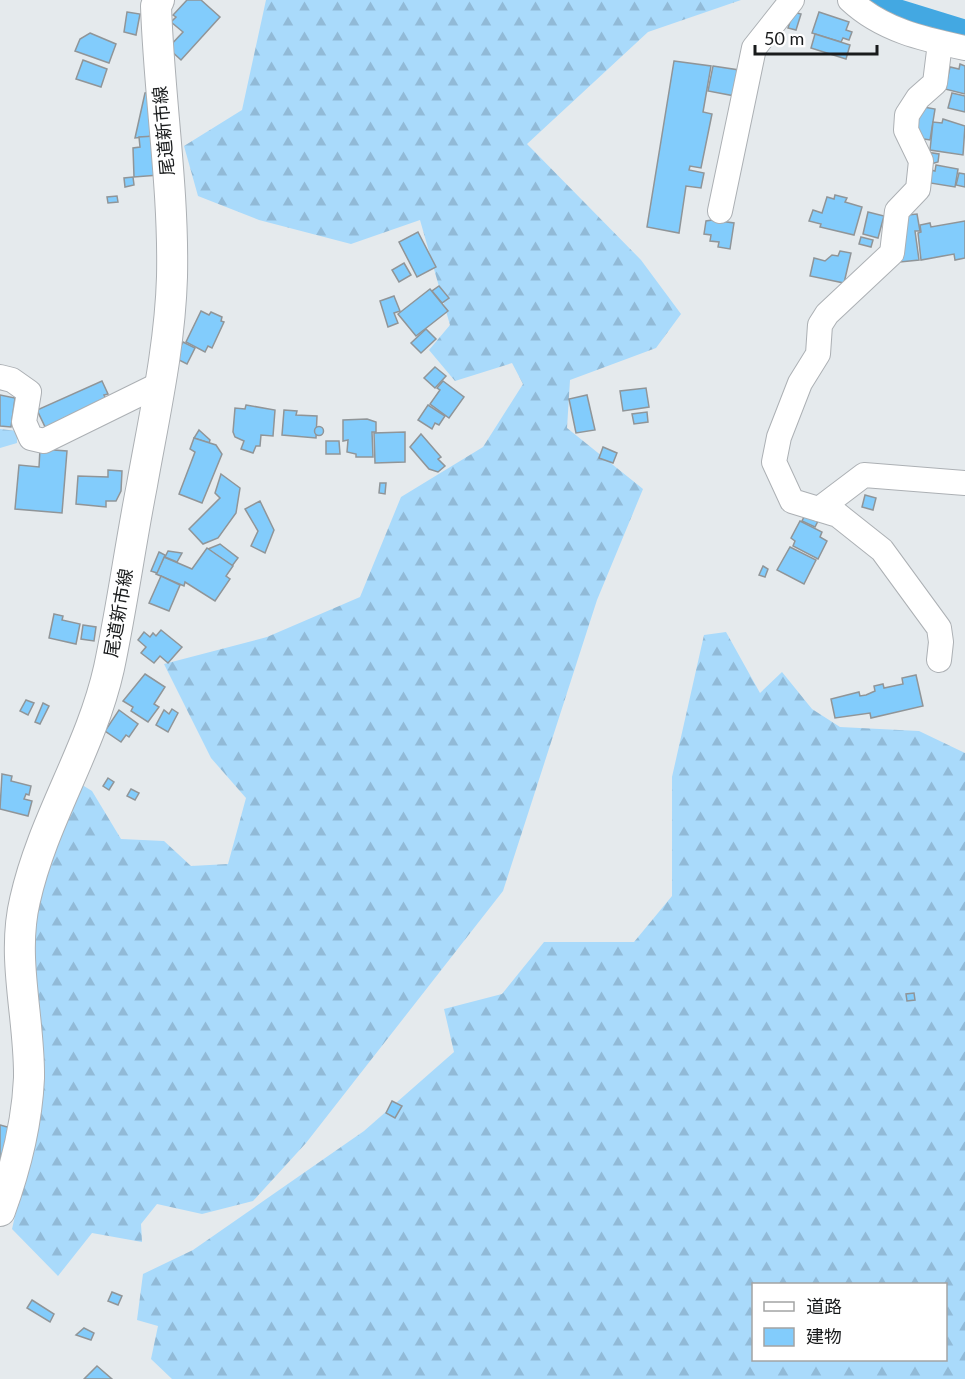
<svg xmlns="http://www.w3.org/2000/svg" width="965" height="1379" viewBox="0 0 965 1379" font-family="Lato,'Noto Sans JP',sans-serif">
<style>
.forest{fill:url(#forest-firs);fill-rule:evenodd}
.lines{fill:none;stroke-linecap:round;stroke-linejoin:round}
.river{stroke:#43a8e2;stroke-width:28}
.building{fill:#82ccfc;stroke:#909598;stroke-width:1.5}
.minor-casing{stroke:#acb0b4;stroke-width:26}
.major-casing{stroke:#acb0b4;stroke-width:32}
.minor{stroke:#fff;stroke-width:24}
.major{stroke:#fff;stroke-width:30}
.labels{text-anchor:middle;stroke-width:4.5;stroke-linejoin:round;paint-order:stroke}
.street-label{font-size:18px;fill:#191b1c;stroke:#fff}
</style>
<defs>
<pattern id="forest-firs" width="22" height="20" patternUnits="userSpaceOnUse" patternTransform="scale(1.5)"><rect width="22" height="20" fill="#a9dafb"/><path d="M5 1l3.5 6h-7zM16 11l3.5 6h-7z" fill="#91bad7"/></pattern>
</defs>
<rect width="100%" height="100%" fill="#e5eaed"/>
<g class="forest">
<polygon points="266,0 741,0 648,32 527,144 641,260 681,314 656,348 570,380 567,428 643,489 597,600 503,891 306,1143 253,1201 202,1214 157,1204 141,1224 142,1242 92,1233 58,1276 12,1229 31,1147 34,940 45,860 79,783 92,791 121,839 164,841 191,866 228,864 246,798 211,758 164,664 267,637 360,597 401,497 483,447 523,384 512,363 455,381 429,350 450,325 420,220 351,244 259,220 198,196 184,146 242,110"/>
<polygon points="0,429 17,431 17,443 0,448"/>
<path d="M 726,632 L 760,693 L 782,672 L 812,709 L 840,727 L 919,731 L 965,753 L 965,1379 L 172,1379 L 151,1359 L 158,1326 L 137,1320 L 143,1274 L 193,1250 L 364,1131 L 454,1052 L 444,1009 L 502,994 L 544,942 L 634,942 L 672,896 L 672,777 L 704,635 ZM 754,1284 L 946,1284 L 946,1360 L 754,1360 Z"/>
</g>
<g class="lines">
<polyline class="river" points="870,0 894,12 965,34"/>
</g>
<g class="building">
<polygon points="187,0 201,0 220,17 181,60 168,48 183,32 171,22 176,17 173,15"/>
<polygon points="127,12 140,14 136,35 124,32"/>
<polygon points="793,12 801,14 796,30 788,28"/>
<polygon points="819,12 849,22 846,30 852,32 849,40 843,38 841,42 812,33"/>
<polygon points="90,33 116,44 109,63 75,51 80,39"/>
<polygon points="815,34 850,45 846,59 811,48"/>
<polygon points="83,60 107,69 101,87 76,79"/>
<polygon points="674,61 711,66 703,112 712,114 701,168 690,166 689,170 704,173 701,188 686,186 679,233 647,227"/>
<polygon points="960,64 965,66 965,94 945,89 950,67 959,69"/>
<polygon points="713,66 739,70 735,96 708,91"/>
<polygon points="152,92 155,136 135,138 145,93"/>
<polygon points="952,93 965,96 965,112 948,108"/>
<polygon points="918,106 935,109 930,140 918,138 914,131"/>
<polygon points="943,119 965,126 963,155 930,150 933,122 942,123"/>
<polygon points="155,136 159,175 134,177 133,148 140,147 139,137"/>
<polygon points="926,152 939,154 938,162 924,166"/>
<polygon points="936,165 958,169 955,187 924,182 927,169 935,171"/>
<polygon points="959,173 965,174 965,187 956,185"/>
<polygon points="133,177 134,185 125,187 124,178"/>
<polygon points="835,195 847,198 845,202 862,207 854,235 820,227 821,224 809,221 813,210 822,213 827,197 834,199"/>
<polygon points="117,196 118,202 108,203 107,197"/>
<polygon points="868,212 884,216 878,238 863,234"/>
<polygon points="917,214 920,231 915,231 919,260 900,262 897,237 899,216"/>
<polygon points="712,220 734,223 730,249 718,247 719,242 710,241 711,235 704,234 706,221"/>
<polygon points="965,221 965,258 955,260 954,254 921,260 918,233 921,232 920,225 930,223 931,227"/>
<polygon points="418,232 436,267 417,277 399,242"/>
<polygon points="861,237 873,240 871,247 859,244"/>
<polygon points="840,251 851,253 844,283 810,276 814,258 825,261 832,255 838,256"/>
<polygon points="404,263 411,275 399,282 392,270"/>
<polygon points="439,286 449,298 442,303 432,291"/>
<polygon points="430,289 448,311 416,336 398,314"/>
<polygon points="394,296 400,311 394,313 398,323 388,327 380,301"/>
<polygon points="201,311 209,315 211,312 222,317 221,321 224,322 212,348 208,346 205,352 186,342"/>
<polygon points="426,329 436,339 421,353 411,343"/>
<polygon points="183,342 195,348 187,364 175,358"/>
<polygon points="435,367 446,376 435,388 424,378"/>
<polygon points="102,381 108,394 104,395 109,406 48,433 37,410"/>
<polygon points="443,381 464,397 449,418 430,404 440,390 437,388"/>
<polygon points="646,388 649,407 623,411 620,391"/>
<polygon points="0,395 15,398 11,427 0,426"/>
<polygon points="587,395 595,430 576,433 569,399"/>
<polygon points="246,405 275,410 273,436 261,435 260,446 256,446 253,453 241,449 244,441 235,437 233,432 235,408 245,409"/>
<polygon points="428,405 445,416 439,425 435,423 432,429 418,420"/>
<polygon points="284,410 297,411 296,415 317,416 316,438 282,435"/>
<polygon points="647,412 648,422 634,424 632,414"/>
<polygon points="367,419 376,422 376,432 372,432 373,457 356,457 356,454 347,452 348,440 343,441 343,420"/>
<circle cx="319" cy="431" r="4.5"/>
<polygon points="199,430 210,440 209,443 194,438"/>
<polygon points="405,432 405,462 375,463 374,433"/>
<polygon points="421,434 441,457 438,459 445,466 438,472 429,469 410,447"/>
<polygon points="194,438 216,445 222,454 202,503 179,494 195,452 190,449"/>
<polygon points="326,441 339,441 340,454 326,454"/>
<polygon points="603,447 617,453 613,463 599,458"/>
<polygon points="40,449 67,451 62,513 15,509 19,465 39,467"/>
<polygon points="108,470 122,471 121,491 116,501 106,501 106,507 76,504 78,476 108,477"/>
<polygon points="221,474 240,488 236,513 218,538 203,544 189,529 220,498 215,493"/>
<polygon points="380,483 386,483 385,494 379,493"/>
<polygon points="865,495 876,498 873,510 862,507"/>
<polygon points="260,501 274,530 265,553 251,546 258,531 245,509"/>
<polygon points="805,515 818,521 815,527 802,521"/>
<polygon points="800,521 822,532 820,537 827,541 818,559 793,546 795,541 791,538"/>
<polygon points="220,544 238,558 232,566 208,549"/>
<polygon points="790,547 816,560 804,584 777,570"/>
<polygon points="207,548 233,566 226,576 230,579 215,601 185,582 184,586 156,574 164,557 192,569"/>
<polygon points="168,551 182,553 177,562 165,557"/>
<polygon points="159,552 165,555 157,573 151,571"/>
<polygon points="763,566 768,569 765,577 759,575"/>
<polygon points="161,576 180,585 169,611 149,603"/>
<polygon points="54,614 63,616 62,620 80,624 76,644 49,638"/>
<polygon points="83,625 96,627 94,641 81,639"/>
<polygon points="161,630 182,647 168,663 160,656 154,663 141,653 146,647 138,640 144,632 150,637 153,633 156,636"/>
<polygon points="145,674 165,687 154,704 159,707 148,722 131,711 133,707 123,701"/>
<polygon points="916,675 923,706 871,718 870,713 835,718 831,699 859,692 860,696 866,695 875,691 874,686 883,684 884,688 903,684 902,678"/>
<polygon points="26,700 34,703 28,715 20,711"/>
<polygon points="43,703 49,706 40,724 35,722"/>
<polygon points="172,709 178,713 168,732 156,725 164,710 169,714"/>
<polygon points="119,710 138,724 129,737 126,735 121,742 105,731"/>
<polygon points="2,774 12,776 11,781 31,786 29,795 26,794 24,799 32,801 28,816 0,809"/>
<polygon points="108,778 114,782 109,790 103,786"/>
<polygon points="131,789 139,793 135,800 127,796"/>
<polygon points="914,993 915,1000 907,1001 906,994"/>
<polygon points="392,1101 402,1106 395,1118 386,1113"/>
<polygon points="0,1125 11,1128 0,1161"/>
<polygon points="112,1292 122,1296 118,1305 108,1301"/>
<polygon points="32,1300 54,1314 50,1322 27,1308"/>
<polygon points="84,1328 94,1333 91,1340 76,1335"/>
<polygon points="97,1366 112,1379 84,1379"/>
</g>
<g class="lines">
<g class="minor-casing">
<g id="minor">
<path d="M 850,0 C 882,30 923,39 965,48"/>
<polyline points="720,211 754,48 792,0"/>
<polyline points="0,377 12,380 29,392 24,422 31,438 44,441 160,384"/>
<polyline points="819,509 864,475 965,483"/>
<polyline points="939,660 941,642 939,628 882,550 838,515 792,501 774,462 779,437 800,383 818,354 820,325 827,314 892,253 897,211 918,189 921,161 906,130 907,115 918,98 935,83 940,43"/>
</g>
</g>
<g class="major-casing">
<path id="major" d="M 0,1211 C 15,1170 27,1122 29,1078 C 30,1019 11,958 25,900 C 43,819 91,749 109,668 C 122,607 130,546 142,485 C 154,417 170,347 172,277 C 174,187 159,96 156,6 L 159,0"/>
</g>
<use href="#minor" class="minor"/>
<use href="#major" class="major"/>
</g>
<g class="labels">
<g class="street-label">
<text transform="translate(164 131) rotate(-95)" y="6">尾道新市線</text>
<text transform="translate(119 613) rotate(-80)" y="6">尾道新市線</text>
</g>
</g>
<rect x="752" y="1283" width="195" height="78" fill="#ffffff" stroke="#a3a4a4" stroke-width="1.5"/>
<rect x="764" y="1302" width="30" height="9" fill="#ffffff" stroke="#a3a4a4" stroke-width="1.5"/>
<text x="806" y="1313" font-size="18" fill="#191b1c">道路</text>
<rect x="764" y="1328" width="30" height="18" fill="#82ccfc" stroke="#a3a4a4" stroke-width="1.5"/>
<text x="806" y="1343" font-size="18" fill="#191b1c">建物</text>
<path d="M755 45v9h122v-9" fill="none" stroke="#191b1c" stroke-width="3"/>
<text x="764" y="45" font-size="18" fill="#191b1c" stroke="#ffffff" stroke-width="4.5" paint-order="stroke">50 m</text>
</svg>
